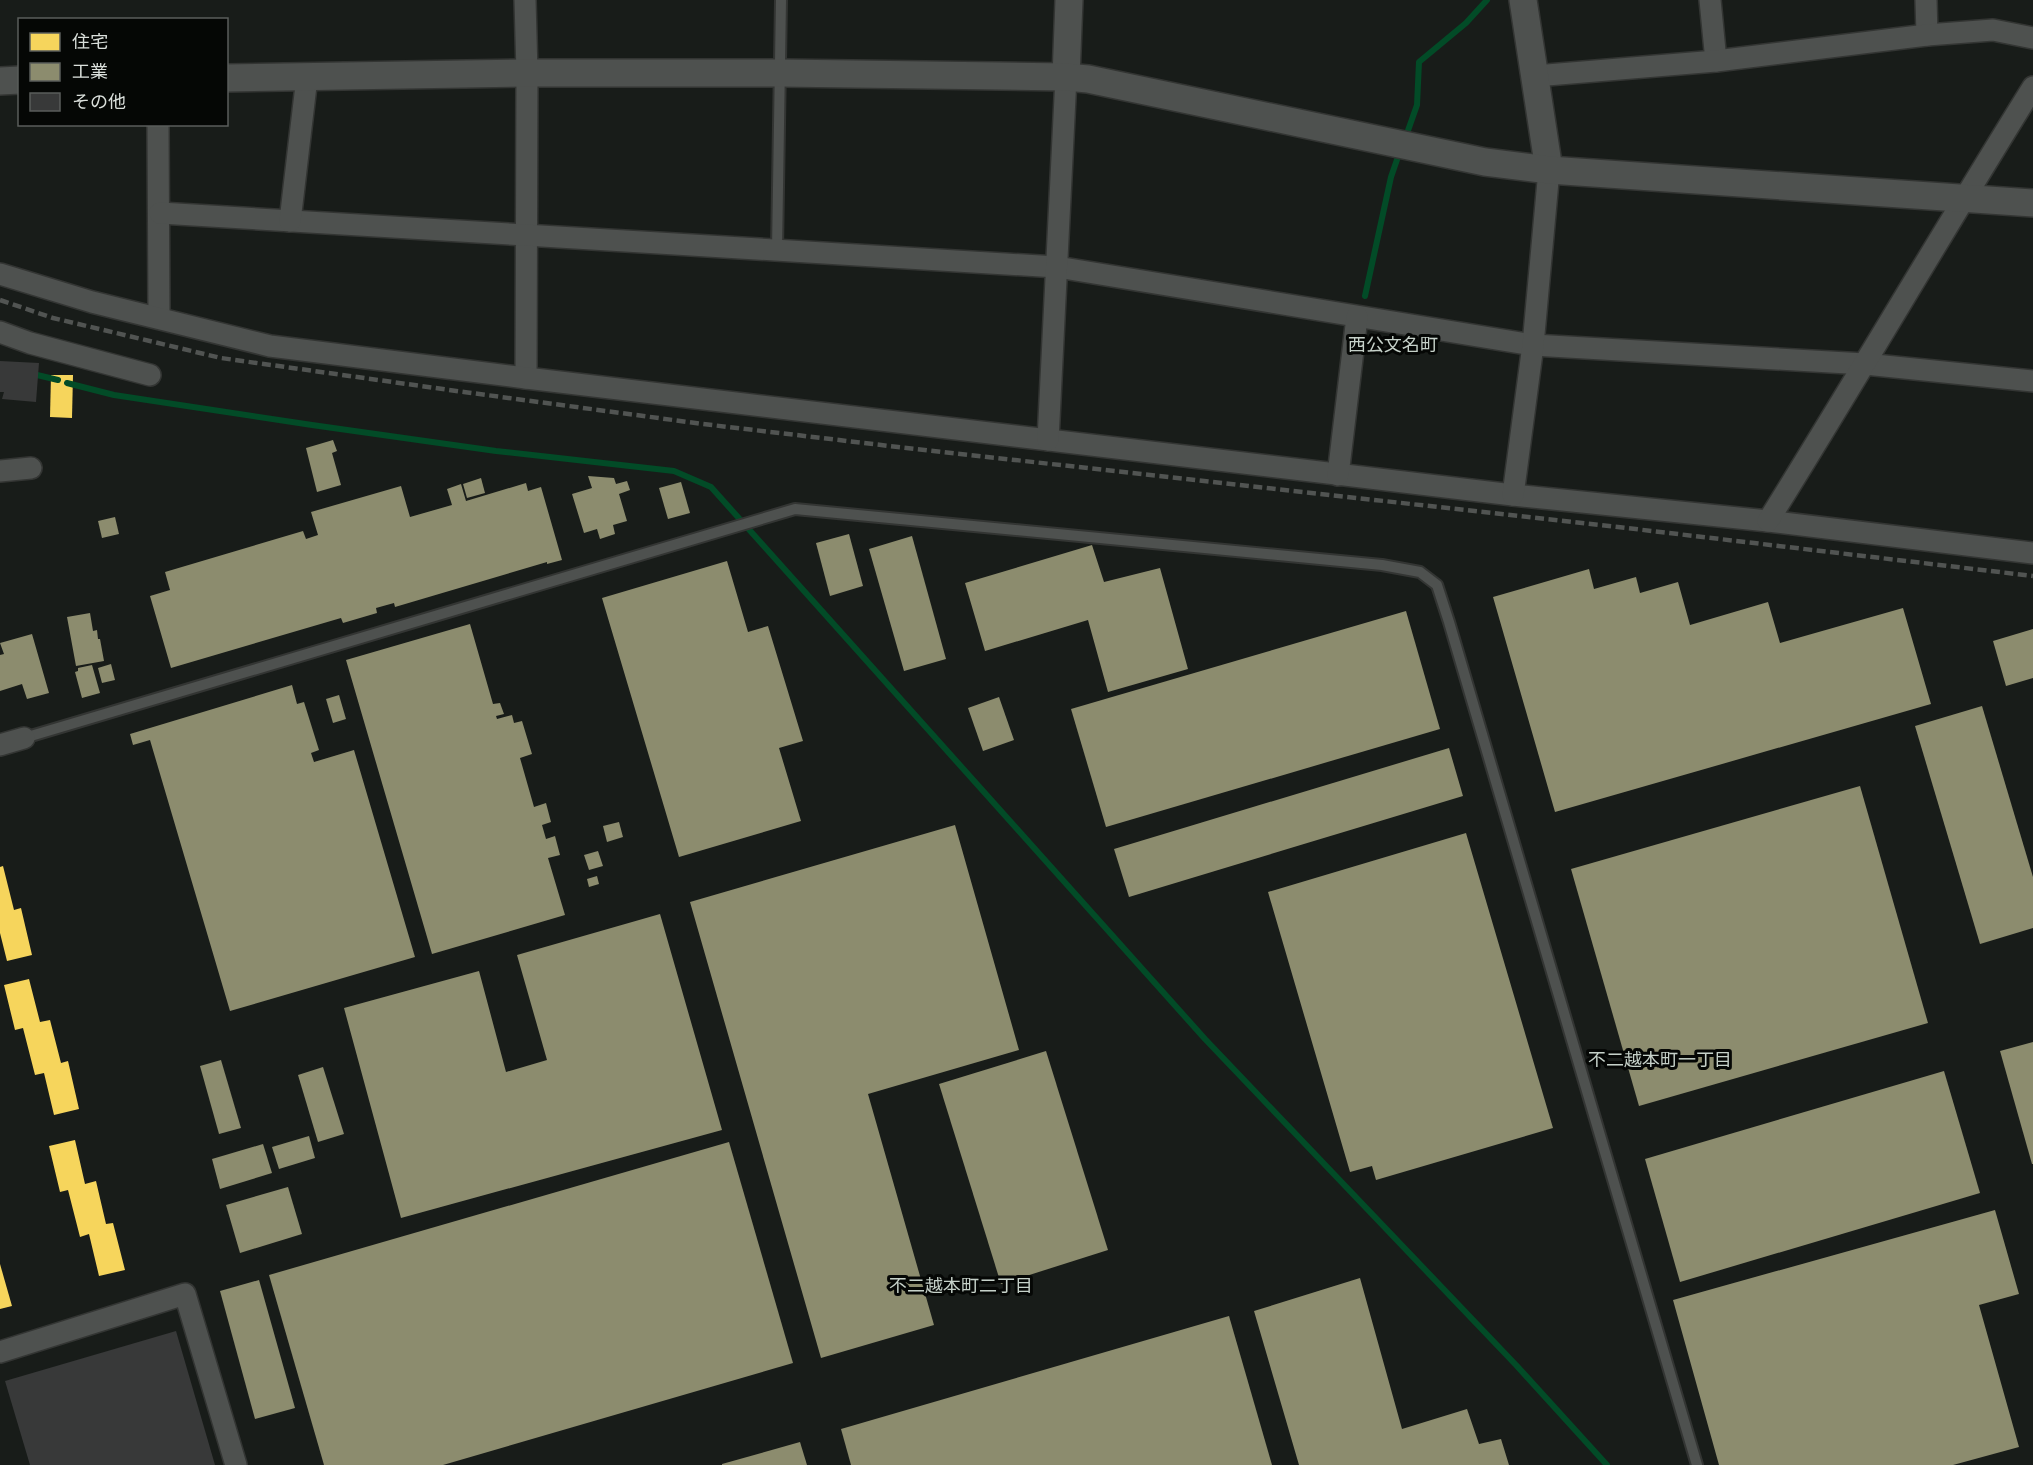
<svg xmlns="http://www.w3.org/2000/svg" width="2033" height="1465" viewBox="0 0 2033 1465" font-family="'Fira Sans','Noto Sans JP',sans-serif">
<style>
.homes{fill:#f6d55c}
.industry{fill:#8c8c6e}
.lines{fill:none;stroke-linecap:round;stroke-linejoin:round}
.stream{stroke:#024b27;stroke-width:6}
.building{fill:#383939}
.service-casing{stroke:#333533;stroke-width:14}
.minor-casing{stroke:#333533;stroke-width:24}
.tertiary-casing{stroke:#333533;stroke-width:30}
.service{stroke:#4e514f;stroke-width:10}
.minor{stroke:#4e514f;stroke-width:21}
.tertiary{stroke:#4e514f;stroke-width:27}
.rail{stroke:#515452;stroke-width:4.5;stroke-dasharray:9 4.5;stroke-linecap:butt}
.labels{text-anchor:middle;stroke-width:6;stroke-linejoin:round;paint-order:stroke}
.neighbourhood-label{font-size:18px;fill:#c6d1c9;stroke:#050705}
</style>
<rect width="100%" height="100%" fill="#181c19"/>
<g class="homes">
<polygon points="51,375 73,375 72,418 50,417"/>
<polygon points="3,866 14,910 21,908 32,955 7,961 0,933 0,867"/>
<polygon points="29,979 40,1022 50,1020 61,1063 68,1061 79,1109 54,1115 44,1073 35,1075 23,1028 15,1030 4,985"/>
<polygon points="75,1140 85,1184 96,1181 106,1224 113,1223 125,1270 99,1276 89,1234 80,1237 68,1190 60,1192 49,1146"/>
<polygon points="0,1264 12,1306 0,1309"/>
</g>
<g class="industry">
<polygon points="333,440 337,451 332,453 341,485 317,492 306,448"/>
<polygon points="588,476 614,478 616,484 627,481 630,490 619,494 627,521 613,525 615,534 600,539 597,529 584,533 572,494 592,488"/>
<polygon points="481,478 485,493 467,498 463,484"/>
<polygon points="681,482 690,513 668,519 659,488"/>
<polygon points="526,483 528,491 541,487 562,560 547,564 547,562 395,607 394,603 376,608 377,613 343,623 341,618 171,668 150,596 170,590 165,572 303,531 306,539 318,535 311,512 401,486 410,517 452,505 447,489 461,484 466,501"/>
<polygon points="115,517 119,534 102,538 98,521"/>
<polygon points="849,534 863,586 830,596 816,543"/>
<polygon points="912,536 946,659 904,671 869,549"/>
<polygon points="1092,545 1104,582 1160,568 1188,669 1108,692 1088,620 985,651 965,583"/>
<polygon points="727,561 748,632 768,626 803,741 779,748 801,821 679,857 602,598"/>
<polygon points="1589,569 1594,589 1636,577 1640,593 1678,582 1690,625 1768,602 1780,643 1903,608 1931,704 1555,812 1493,597"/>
<polygon points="1406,611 1440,729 1106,827 1071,709"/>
<polygon points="90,613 93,631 97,630 98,639 100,639 104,661 76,666 67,617"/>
<polygon points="470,624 493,704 500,703 504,714 496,716 497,719 512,715 514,723 522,721 532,754 520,758 534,807 546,803 551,822 542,825 546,839 555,836 560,855 548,858 565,915 432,954 346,660"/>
<polygon points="2033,629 2033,678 2006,686 1993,641"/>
<polygon points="32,634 49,693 27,699 22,684 0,691 0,655 4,654 0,643"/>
<polygon points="111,664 115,680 102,683 98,668"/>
<polygon points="92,665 100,693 82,698 75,672 78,671 78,668"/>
<polygon points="292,685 297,704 304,702 319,750 311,753 314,762 354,750 415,957 230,1011 150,740 133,745 130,734"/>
<polygon points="339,695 346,719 333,723 326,699"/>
<polygon points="999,697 1014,740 983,751 968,708"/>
<polygon points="1982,706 2033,877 2033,928 1980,944 1915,726"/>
<polygon points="1449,748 1463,796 1129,897 1114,849"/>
<polygon points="1860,786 1928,1023 1639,1106 1571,869"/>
<polygon points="619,822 623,837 607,842 603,826"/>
<polygon points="955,825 1019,1050 868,1094 934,1325 821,1358 690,902"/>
<polygon points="1466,833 1553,1128 1376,1180 1372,1166 1350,1172 1268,892"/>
<polygon points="598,851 603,866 589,870 584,855"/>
<polygon points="597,876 599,884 589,887 587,879"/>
<polygon points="660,914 722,1130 401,1218 344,1008 479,971 506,1072 547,1060 517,955"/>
<polygon points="2033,1042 2033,1164 2032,1164 2000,1051"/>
<polygon points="1046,1051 1108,1250 1001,1284 939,1084"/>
<polygon points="221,1060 241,1128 219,1134 200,1066"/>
<polygon points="323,1067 344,1134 318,1142 298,1075"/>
<polygon points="1944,1071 1980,1193 1680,1282 1645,1159"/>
<polygon points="309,1136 315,1158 279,1169 272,1147"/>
<polygon points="729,1142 793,1363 443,1465 324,1465 269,1275"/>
<polygon points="263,1144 272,1173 220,1189 212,1159"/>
<polygon points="288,1187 302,1234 240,1253 226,1205"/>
<polygon points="1995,1210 2019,1294 1979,1305 2019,1447 1953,1465 1719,1465 1673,1300"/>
<polygon points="1360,1278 1402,1429 1467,1409 1479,1444 1501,1439 1509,1465 1299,1465 1254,1311"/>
<polygon points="259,1280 295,1408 255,1419 220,1291"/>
<polygon points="1229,1316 1272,1465 851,1465 841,1429"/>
<polygon points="800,1442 807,1465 722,1465 722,1464"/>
</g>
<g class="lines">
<g class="stream">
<polyline points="1405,139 1417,105 1419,62 1466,23 1487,0"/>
<polyline points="1365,296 1391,177 1400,151"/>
<polyline points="33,374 58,380"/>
<polyline points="67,383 114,395 312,425 496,451 674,471 711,487 1205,1039 1516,1365 1607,1465"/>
</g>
</g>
<g class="building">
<polygon points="0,361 39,363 36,402 2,399 4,392 0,392"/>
<polygon points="176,1331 215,1465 30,1465 5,1381"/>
</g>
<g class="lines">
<g class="service-casing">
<g id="service">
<polyline points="777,250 781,0"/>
<polyline points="24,738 795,509 1382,565 1420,572 1437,585 1449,622 1697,1465"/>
</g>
</g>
<g class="minor-casing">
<g id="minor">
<polyline points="525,0 527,73 526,378"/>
<polyline points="1710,0 1716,61"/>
<polyline points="1926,0 1927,35"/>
<polyline points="1535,76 1716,61 1927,35 1993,30 2033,38"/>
<polyline points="158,124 159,317"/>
<polyline points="160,213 1057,267 1533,345 1865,364 2033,381"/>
<polyline points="290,221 307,77"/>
<polyline points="0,274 92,302 270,346 526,378 1513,495 1768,521 2033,553"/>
<polyline points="0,332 30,343 150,375"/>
<polyline points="1048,440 1066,77"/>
<polyline points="0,471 31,468"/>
<polyline points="1338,475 1357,317"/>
<polyline points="1513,495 1533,345 1549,170"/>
<path d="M 1768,521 C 1858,377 1943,231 2033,87"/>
<polyline points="0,745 24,738"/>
<polyline points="0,1352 185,1294 236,1465"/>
</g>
</g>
<g class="tertiary-casing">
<g id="tertiary">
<polyline points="1523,0 1549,170"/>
<polyline points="1066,77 1069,0"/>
<polyline points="226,78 527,73 781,73 1066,77 1088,79 1485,162 1549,170 2033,203"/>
<polyline points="0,81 20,80"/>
</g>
</g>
<use href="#service" class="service"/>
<use href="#minor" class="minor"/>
<use href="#tertiary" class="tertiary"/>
<polyline class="rail" points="0,300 53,318 221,358 464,392 703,424 898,447 1618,527 2033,576"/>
</g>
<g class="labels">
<g class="neighbourhood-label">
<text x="1393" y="351">西公文名町</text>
<text x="1660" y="1066">不二越本町一丁目</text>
<text x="961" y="1292">不二越本町二丁目</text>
</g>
</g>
<rect x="18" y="18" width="210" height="108" fill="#050705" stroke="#5a5d5b" stroke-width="1.5"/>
<rect x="30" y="33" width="30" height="18" fill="#f6d55c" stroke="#5a5d5b" stroke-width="1.5"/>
<text x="72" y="48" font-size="18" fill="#dadfdb">住宅</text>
<rect x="30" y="63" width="30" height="18" fill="#8c8c6e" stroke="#5a5d5b" stroke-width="1.5"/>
<text x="72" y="78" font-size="18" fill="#dadfdb">工業</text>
<rect x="30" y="93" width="30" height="18" fill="#383939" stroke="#5a5d5b" stroke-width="1.5"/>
<text x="72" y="108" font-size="18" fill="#dadfdb">その他</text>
</svg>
